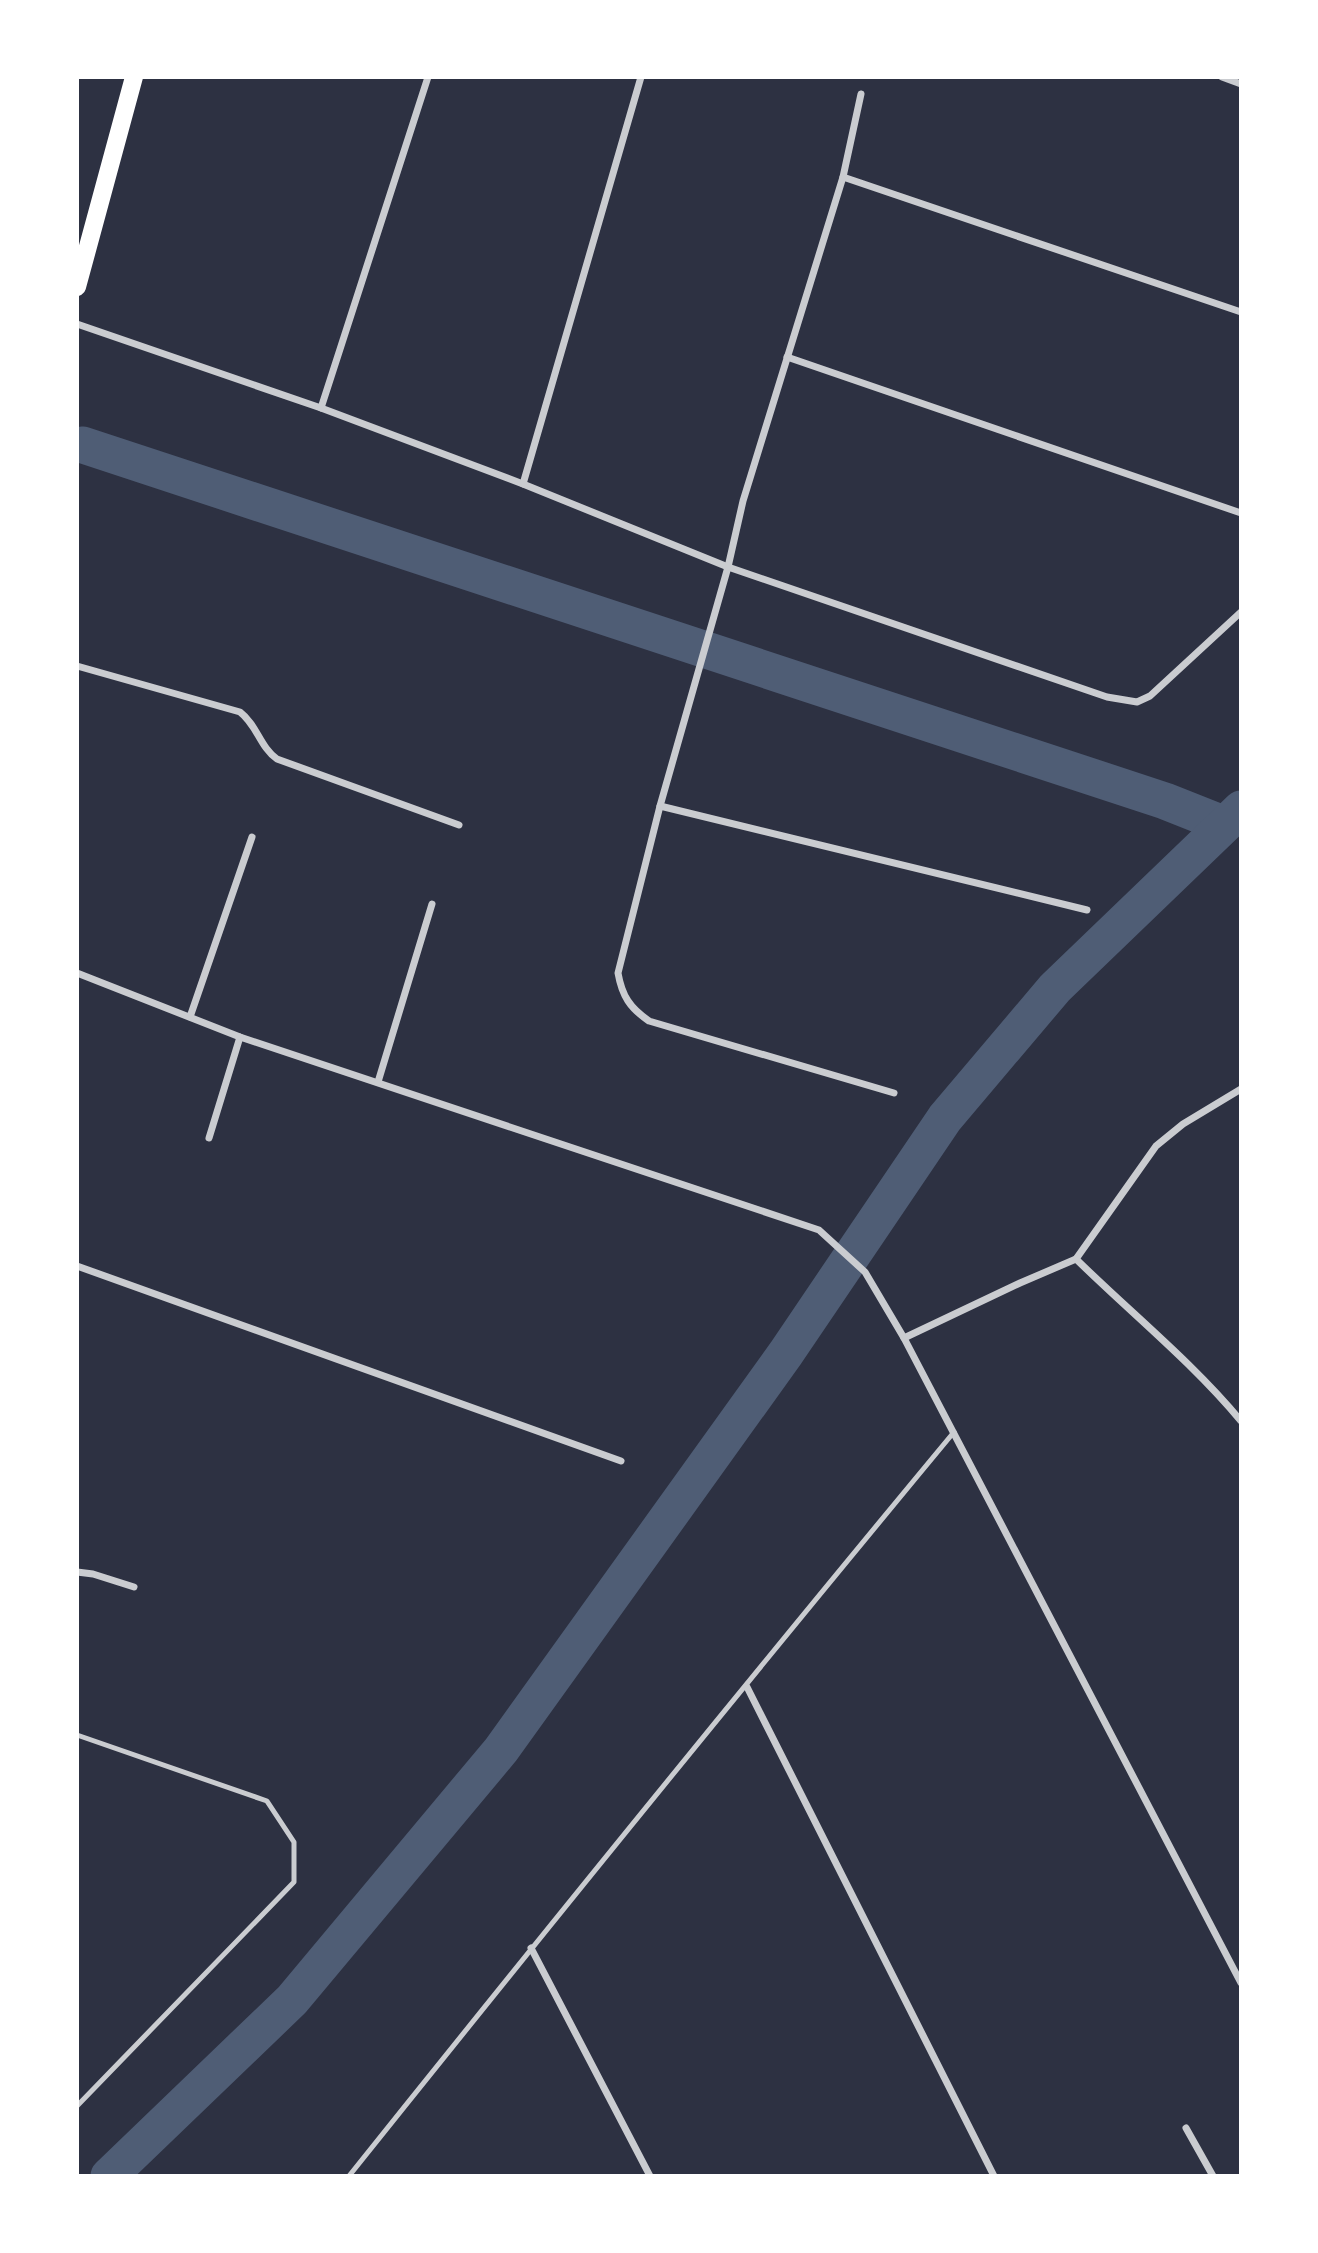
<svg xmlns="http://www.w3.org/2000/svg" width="1318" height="2253" viewBox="0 0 1318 2253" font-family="'Noto Sans',sans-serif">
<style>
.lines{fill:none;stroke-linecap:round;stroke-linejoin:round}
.canal{stroke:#4f5d75;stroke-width:37}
.service{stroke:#caccd0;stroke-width:5}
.minor{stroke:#caccd0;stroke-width:7}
.primary{stroke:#fff;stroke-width:18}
</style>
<rect width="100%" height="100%" fill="#2d3142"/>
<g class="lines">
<g class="canal">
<polyline points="83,445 1165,801 1223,824"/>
<polyline points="109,2176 292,2000 501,1750 786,1353 945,1118 1055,988 1241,809"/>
</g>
<g class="service">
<polyline points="77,1735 267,1801 294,1842 294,1882 77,2106"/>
<path d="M 349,2176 C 549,1926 750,1678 954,1432"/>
</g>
<g class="minor">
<polyline points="1222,77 1241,84"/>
<path d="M 861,94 L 843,177 L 743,501 L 728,567 L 660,806 L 618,973 C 622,996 630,1008 649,1021 L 894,1093"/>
<polyline points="843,177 1241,312"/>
<polyline points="77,324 321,408 523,484 728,567 1107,697 1137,702 1150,696 1241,612"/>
<polyline points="787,357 1241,513"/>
<polyline points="321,408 428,77"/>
<polyline points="523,484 641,77"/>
<path d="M 77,666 L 240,712 C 257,725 260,747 277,759 L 459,825"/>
<polyline points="660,806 1087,910"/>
<polyline points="77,973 240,1037 819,1230 865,1272 904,1338 1241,1983"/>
<polyline points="190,1017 252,837"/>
<polyline points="378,1082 432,904"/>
<polyline points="209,1138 240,1037"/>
<path d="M 1076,1259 C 1131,1313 1192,1362 1241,1421"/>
<polyline points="77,1266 621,1461"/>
<polyline points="904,1338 1020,1283 1076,1259 1156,1146 1183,1124 1241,1089"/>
<polyline points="77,1572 93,1574 134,1587"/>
<polyline points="747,1687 994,2176"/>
<polyline points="531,1948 650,2176"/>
<polyline points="1186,2128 1213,2176"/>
</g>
<polyline class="primary" points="77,287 134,77"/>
</g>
<rect width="1318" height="2253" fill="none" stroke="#ffffff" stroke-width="158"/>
</svg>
